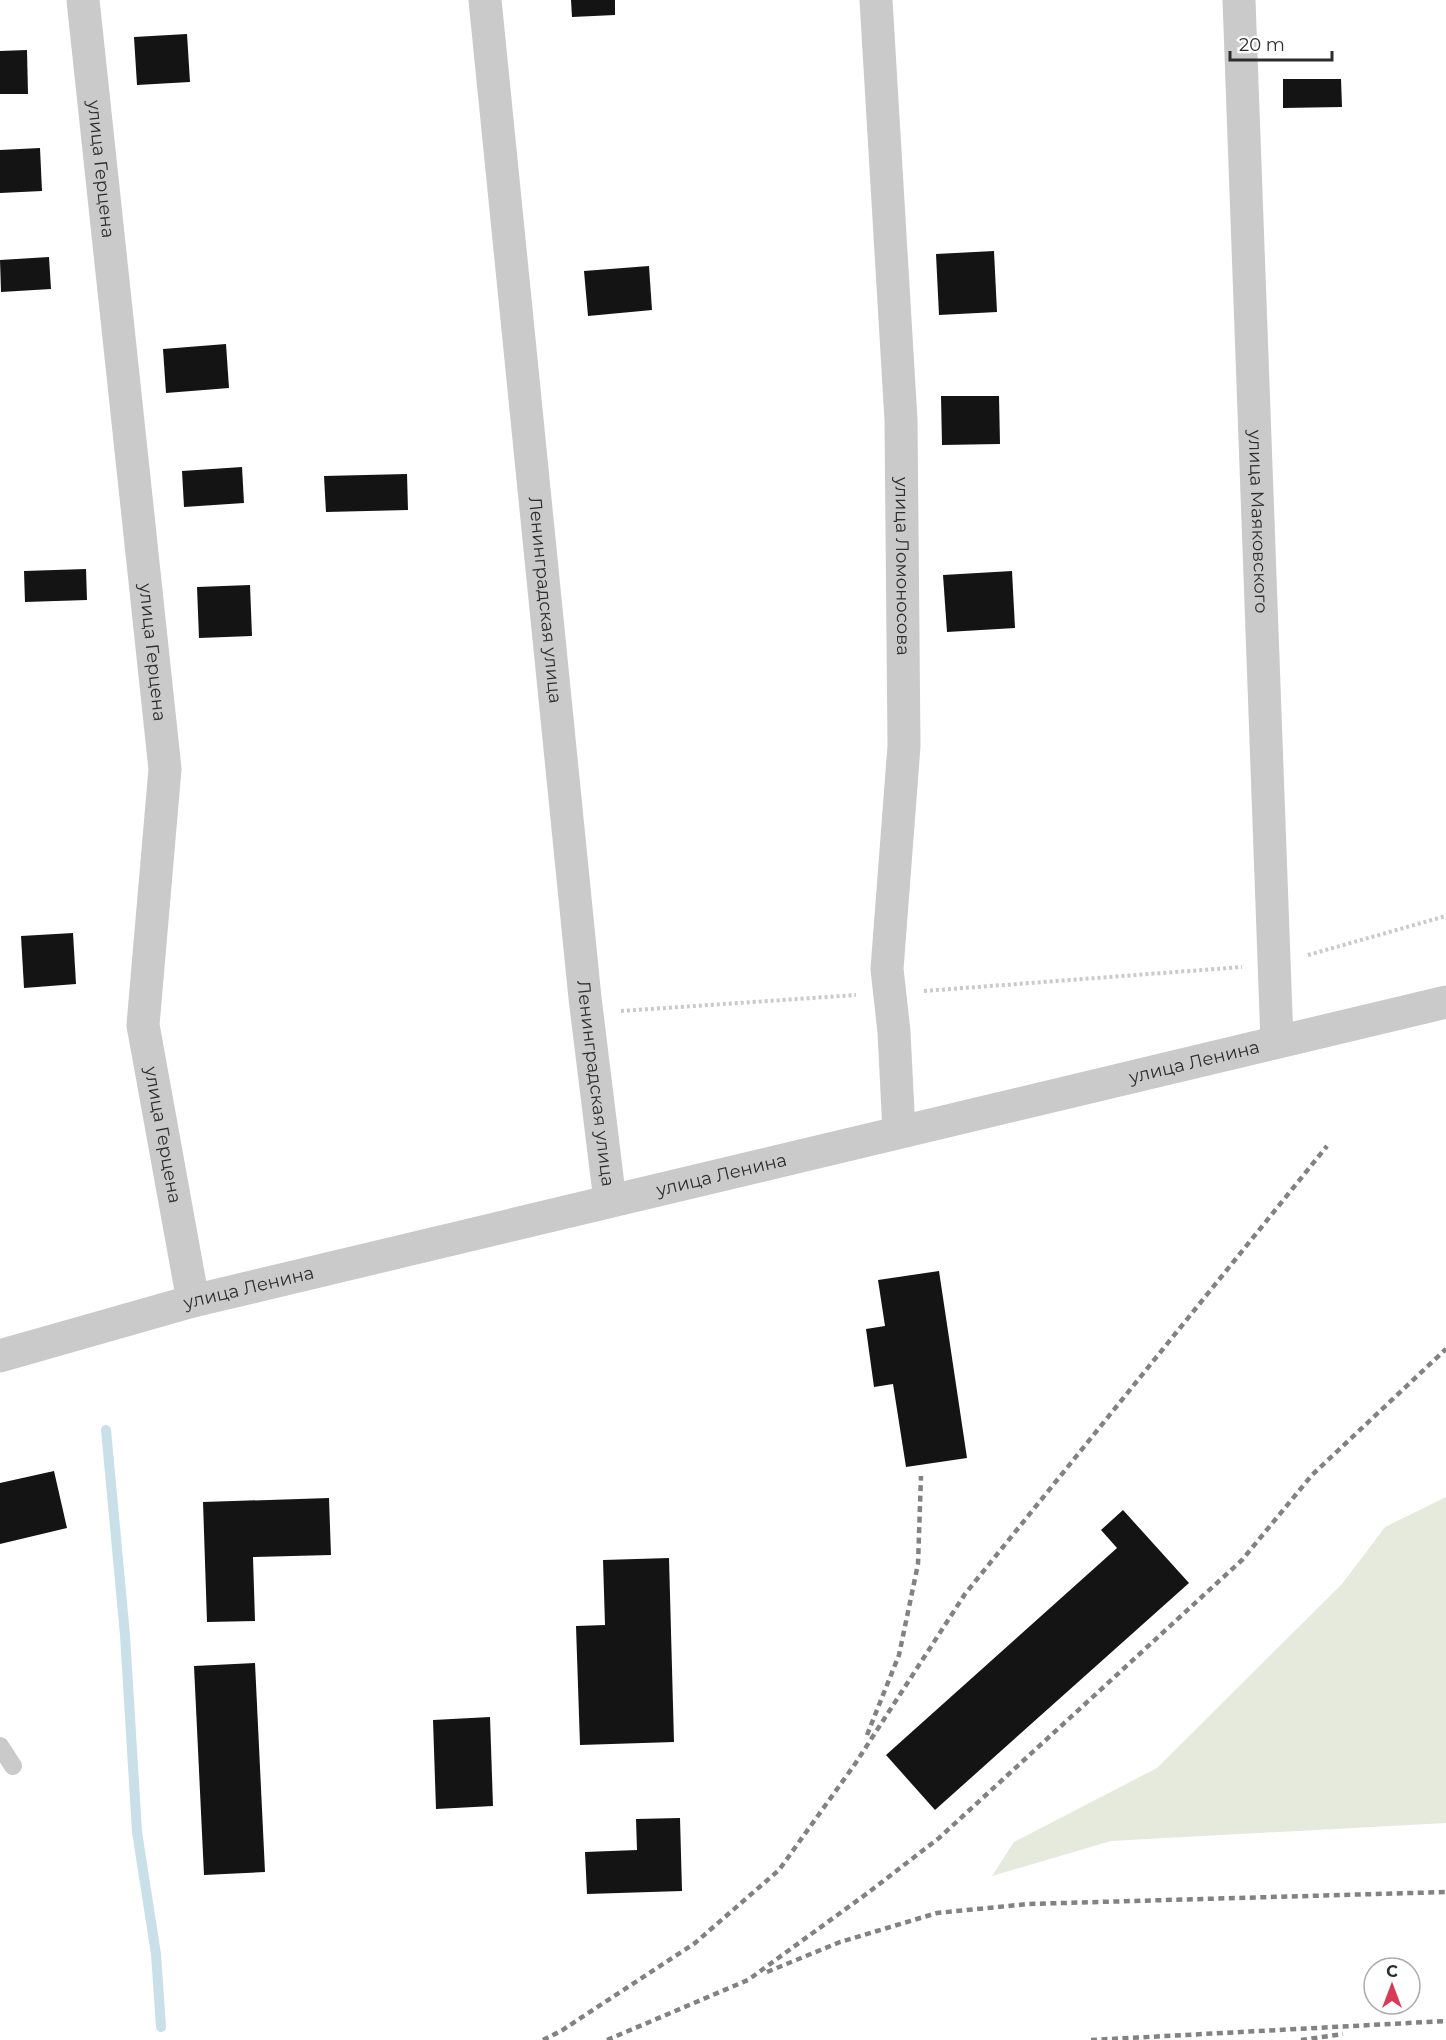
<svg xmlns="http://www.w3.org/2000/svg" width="1446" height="2040" viewBox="0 0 1446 2040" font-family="Montserrat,sans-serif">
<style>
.green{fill:#e5eadc}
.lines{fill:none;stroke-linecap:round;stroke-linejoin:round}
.stream{stroke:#c9e0e9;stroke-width:10}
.building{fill:#141414}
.path{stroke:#cacaca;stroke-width:4;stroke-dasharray:3 3;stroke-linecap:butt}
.service{stroke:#cacaca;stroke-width:18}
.minor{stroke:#cacaca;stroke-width:33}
.tertiary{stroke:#cacaca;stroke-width:33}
.rail{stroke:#828282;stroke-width:4.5;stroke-dasharray:6 4.5;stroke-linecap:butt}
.labels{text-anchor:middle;stroke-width:6;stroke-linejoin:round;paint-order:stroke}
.street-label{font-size:18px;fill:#2d2d2d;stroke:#fff}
</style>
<rect width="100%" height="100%" fill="#fff"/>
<polygon class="green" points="1446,1497 1446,1823 1111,1841 992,1876 1014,1842 1157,1768 1342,1584 1385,1527"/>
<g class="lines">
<polyline class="stream" points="106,1430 125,1635 137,1832 156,1954 161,2027"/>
</g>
<g class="building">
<polygon points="571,0 615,0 615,15 572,17"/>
<polygon points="187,34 190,82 137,85 134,37"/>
<polygon points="27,50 28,94 0,94 0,51"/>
<polygon points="1283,79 1341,79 1342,107 1283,108"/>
<polygon points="40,148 42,191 0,193 0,150"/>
<polygon points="994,251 997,312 939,315 936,254"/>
<polygon points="49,257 51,289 1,292 0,260"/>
<polygon points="649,266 652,310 588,316 584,271"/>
<polygon points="226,344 229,388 166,393 163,349"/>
<polygon points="941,396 999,396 1000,444 942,445"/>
<polygon points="242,467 244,503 184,507 182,471"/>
<polygon points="407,474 408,510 326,512 324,476"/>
<polygon points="86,569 87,600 25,602 24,571"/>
<polygon points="1012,571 1015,628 947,632 943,575"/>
<polygon points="250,585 252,636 199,638 197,587"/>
<polygon points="73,933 76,984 24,988 21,936"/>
<polygon points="939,1271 967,1458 906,1467 893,1384 874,1387 866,1329 885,1326 878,1280"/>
<polygon points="54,1471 67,1528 0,1544 0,1483"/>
<polygon points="329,1498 331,1555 253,1557 255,1621 207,1622 203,1502"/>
<polygon points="1123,1510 1189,1583 935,1810 886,1755 1117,1548 1101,1530"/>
<polygon points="669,1558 674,1742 580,1745 576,1626 605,1625 603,1560"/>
<polygon points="255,1663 265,1872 204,1875 194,1666"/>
<polygon points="490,1717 493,1806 436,1809 433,1720"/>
<polygon points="680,1818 682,1891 587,1894 585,1852 637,1850 636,1819"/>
</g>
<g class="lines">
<g class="path">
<polyline points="1308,955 1446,916"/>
<polyline points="924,991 1242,967"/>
<polyline points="621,1011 856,995"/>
</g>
<polyline class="service" points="0,1746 13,1766"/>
<g class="minor">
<path id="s1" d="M 83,0 L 165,769 L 143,1025 L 193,1301"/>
<path id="s2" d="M 485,0 L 585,998 L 610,1201"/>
<path id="s3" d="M 876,0 L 901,420 L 904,746 L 887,969 L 894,1032 L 899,1132"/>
<path id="s4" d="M 1239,0 L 1277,1042"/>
</g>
<path class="tertiary" id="s5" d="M 0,1356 L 193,1301 L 1446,1002"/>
<g class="rail">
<polyline points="867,1735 899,1655 918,1564 921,1476"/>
<polyline points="767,1972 840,1942 937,1913 1028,1904 1446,1892"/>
<polyline points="543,2040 561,2031 695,1943 779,1870 855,1764 965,1594 1327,1146"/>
<polyline points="607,2040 748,1980 869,1892 939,1838 1242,1560 1312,1475 1446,1349"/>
<polyline points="1091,2040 1446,2021"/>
<polyline points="1301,2040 1343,2034"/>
</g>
</g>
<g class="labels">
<g class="street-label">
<text dy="6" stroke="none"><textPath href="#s1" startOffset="170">улица Герцена</textPath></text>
<text dy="6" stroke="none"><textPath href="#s4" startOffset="522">улица Маяковского</textPath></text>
<text dy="6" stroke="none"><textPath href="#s3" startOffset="567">улица Ломоносова</textPath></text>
<text dy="6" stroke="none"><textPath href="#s2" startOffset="603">Ленинградская улица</textPath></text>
<text dy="6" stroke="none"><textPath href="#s1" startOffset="656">улица Герцена</textPath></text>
<text dy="6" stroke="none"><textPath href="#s5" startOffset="1230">улица Ленина</textPath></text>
<text dy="6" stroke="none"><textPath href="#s2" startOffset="1089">Ленинградская улица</textPath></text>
<text dy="6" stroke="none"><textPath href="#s1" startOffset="1142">улица Герцена</textPath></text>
<text dy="6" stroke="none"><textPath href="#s5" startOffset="744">улица Ленина</textPath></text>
<text dy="6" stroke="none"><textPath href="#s5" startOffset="258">улица Ленина</textPath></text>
</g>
</g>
<g transform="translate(1392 1986)"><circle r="28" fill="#ffffff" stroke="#ababab" stroke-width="1.5"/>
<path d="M0-4.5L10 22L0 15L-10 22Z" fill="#d93a58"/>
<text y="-9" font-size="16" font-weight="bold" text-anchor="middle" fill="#2d2d2d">С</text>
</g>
<path d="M1230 51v9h102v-9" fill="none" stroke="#2d2d2d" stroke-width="3"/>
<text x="1239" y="51" font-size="18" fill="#2d2d2d" stroke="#ffffff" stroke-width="4.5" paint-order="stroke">20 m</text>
</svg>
